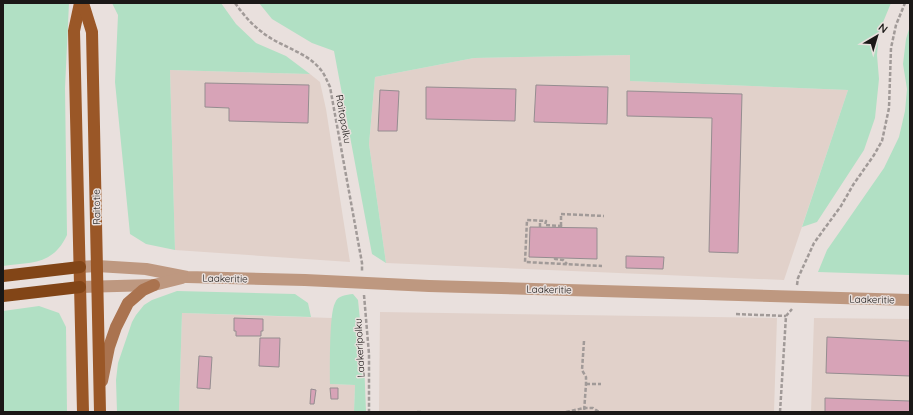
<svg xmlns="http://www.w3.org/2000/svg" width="913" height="415" viewBox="0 0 913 415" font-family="Quicksand,sans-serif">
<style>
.built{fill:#e1d1ca}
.green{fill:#b1e0c4}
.building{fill:#d7a3b7;stroke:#958d90}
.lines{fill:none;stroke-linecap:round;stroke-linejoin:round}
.path{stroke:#a19a98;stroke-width:2.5;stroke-dasharray:4 2;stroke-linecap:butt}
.street{stroke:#be9880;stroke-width:12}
.secondary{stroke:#aa734f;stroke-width:12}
.primary{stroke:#9a5727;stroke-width:12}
.highway{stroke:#824517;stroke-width:12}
.labels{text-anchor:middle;stroke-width:3;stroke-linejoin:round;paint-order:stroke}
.street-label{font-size:10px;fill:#1b1817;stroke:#e9e0dd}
</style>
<rect width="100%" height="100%" fill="#e9e0dd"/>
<g class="built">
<polygon points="630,55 631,81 848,90 784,280 386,263 369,144 375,77 474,58"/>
<polygon points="170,70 310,74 320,82 326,109 350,262 175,250"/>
<polygon points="380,312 777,318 774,412 379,412"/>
<polygon points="182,313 332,318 330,384 355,385 354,412 179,412"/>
<polygon points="814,318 910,319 910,412 811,412"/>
</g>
<g class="green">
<path d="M 3,3 L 69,3 L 65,88 L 67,235 C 53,265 32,262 3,266 Z"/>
<polygon points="112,3 221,3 236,24 256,43 286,56 310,74 170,70 175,250 146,244 130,234 115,82 118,15"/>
<polygon points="259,3 891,3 879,32 877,55 879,79 875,118 864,150 817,222 802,227 848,90 630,81 630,55 474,58 375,77 369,144 386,263 372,254 334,51 312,43 272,19"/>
<polygon points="910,26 910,275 818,272 827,250 884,168 899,137 905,111 907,89 903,64 906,39"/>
<polygon points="177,291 295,294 308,303 311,317 182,313 179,412 117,412 116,380 118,363 132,322 136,315 144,305 152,300"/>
<path d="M 353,294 L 358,300 L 364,360 L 366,412 L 354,412 L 355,385 L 330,384 C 330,368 329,314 335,303 C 338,295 346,295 353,294 Z"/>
<polygon points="39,306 59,313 66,327 67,412 3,412 3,311"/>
</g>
<g class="building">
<polygon points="205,83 309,85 308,123 229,121 229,108 205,107"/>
<polygon points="536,85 608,87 607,124 534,122"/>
<polygon points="426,87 516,89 515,121 426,119"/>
<polygon points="380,90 399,91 397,131 378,131"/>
<polygon points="627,91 742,94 738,253 709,252 712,118 627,116"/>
<polygon points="530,227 597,228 597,259 529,257"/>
<polygon points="626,256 664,257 663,269 626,268"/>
<polygon points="234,318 263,319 263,331 261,331 261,336 236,336 236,331 234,331"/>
<polygon points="827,337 910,341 910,376 826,373"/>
<polygon points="260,338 280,338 279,367 259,366"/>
<polygon points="199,356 212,357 210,389 197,388"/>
<polygon points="330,388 338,388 338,399 331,399"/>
<polygon points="311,389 316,390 314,404 310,404"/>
<polygon points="825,398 910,401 910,412 825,412"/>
</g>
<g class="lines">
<g class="path">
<path d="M 235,3 C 243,14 251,24 262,32 C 280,47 306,51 321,70 C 325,75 327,81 330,87 L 362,263 L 362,272"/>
<polyline points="561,226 561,214 604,216"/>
<polyline points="540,227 540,221"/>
<polyline points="561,227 561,226 545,225 546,221 527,220 525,262 602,266"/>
<polyline points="555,258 555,259 563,260 567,264"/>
<polyline points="797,285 798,278 814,243 841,206 853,185 874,155 882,141 889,108 891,48 896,25 905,3"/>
<polyline points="364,295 369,354 369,412"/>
<polyline points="736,314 786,316"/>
<polyline points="584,341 582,370 586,377 586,384 584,412"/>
<polyline points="586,384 601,384"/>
<polyline points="417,412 423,412"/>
<polyline points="566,412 584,408 593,408 599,412"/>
<polyline points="780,412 786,316 792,309"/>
</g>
<g class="street">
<polyline points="80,267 97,266 146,269 187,277 305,280 429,286 910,300"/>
<polyline points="80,287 154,285 182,278"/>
</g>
<polyline class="secondary" points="102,381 109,347 116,327 128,303 143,290 154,285"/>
<g class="primary">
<polyline points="80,3 74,31 83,412"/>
<polyline points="83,3 92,32 100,412"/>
</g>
<g class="highway">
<polyline points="3,276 80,267"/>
<polyline points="3,296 80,287"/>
</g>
</g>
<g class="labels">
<g class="street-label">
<text transform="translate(344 119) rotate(80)" y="4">Raitopolku</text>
<text transform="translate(96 207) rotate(-91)" y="4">Raitotie</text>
<text transform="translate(225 278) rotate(1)" y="4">Laakeritie</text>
<text transform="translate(549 289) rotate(1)" y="4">Laakeritie</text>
<text transform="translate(872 299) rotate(1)" y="4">Laakeritie</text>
<text transform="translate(359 348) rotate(-93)" y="4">Laakeripolku</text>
</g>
</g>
<rect width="913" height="415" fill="none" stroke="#1b1817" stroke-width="8"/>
<g transform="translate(877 36) rotate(38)" stroke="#e9e0dd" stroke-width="3" paint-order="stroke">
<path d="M0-3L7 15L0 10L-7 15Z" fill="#1b1817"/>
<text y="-6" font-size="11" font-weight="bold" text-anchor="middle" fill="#1b1817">N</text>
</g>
</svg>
